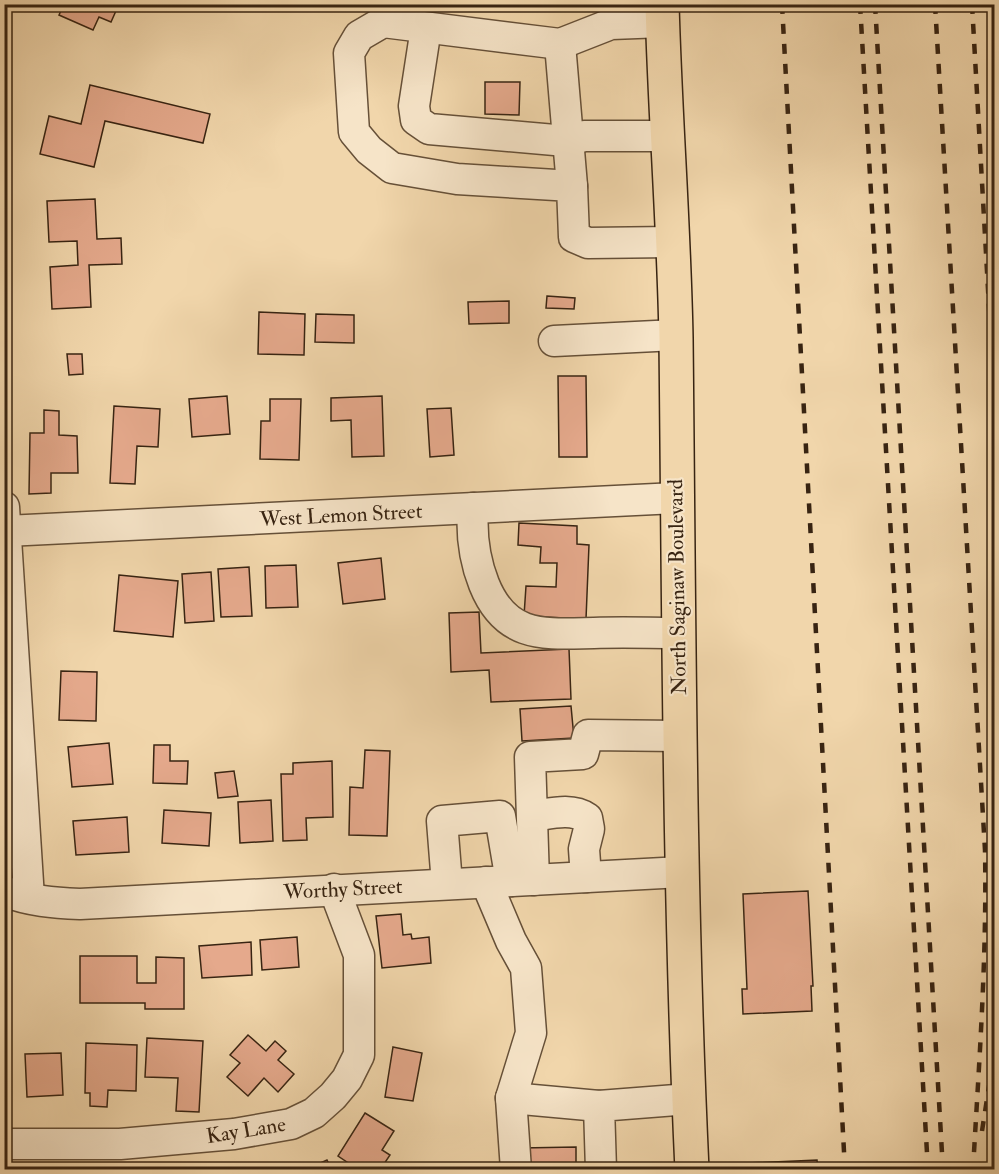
<svg xmlns="http://www.w3.org/2000/svg" width="999" height="1174" viewBox="0 0 999 1174" font-family="'IM FELL Double Pica',serif">
<style>
.building{fill:#e5a98c;stroke:#382412;stroke-width:1.5}
.lines{fill:none;stroke-linecap:round;stroke-linejoin:round}
.minor-casing{stroke:#665038;stroke-width:33}
.major-casing{stroke:#382412;stroke-width:36}
.minor{stroke:#f6e4c8;stroke-width:30}
.major{stroke:#f1d6ab;stroke-width:33}
.rail{stroke:#382412;stroke-width:4.5;stroke-dasharray:10 10;stroke-linecap:butt}
.labels{text-anchor:middle;stroke-width:4.5;stroke-linejoin:round;paint-order:stroke}
.street-label{font-size:21px;fill:#382412;stroke:#f6e4c8}
</style>
<rect width="100%" height="100%" fill="#f1d6ab"/>
<filter id="stains"><feTurbulence type="fractalNoise" baseFrequency=".00333" numOctaves="4"/><feColorMatrix values="0 0 0 0 .2 0 0 0 0 .09 0 0 0 0 .02 0 0 0 .5 -.17"/></filter>
<radialGradient id="worn" r=".72"><stop offset=".6" stop-color="#630" stop-opacity="0"/><stop offset="1" stop-color="#630" stop-opacity=".3"/></radialGradient>
<g class="building">
<polygon points="64,4 119,4 111,22 99,17 93,30 59,15"/>
<polygon points="485,82 520,82 519,115 485,114"/>
<polygon points="90,85 210,114 203,143 105,121 94,167 40,154 49,116 81,124"/>
<polygon points="95,199 97,239 121,238 122,264 89,265 91,307 52,309 50,267 78,265 77,241 49,242 47,201"/>
<polygon points="547,296 575,298 574,309 546,308"/>
<polygon points="509,301 509,323 469,324 468,302"/>
<polygon points="259,312 305,314 304,355 258,354"/>
<polygon points="316,314 354,315 354,343 315,342"/>
<polygon points="67,354 82,354 83,374 69,375"/>
<polygon points="558,376 586,376 587,457 559,457"/>
<polygon points="227,396 230,434 192,437 189,399"/>
<polygon points="382,396 384,456 352,457 351,420 331,421 331,398"/>
<polygon points="270,399 301,399 299,460 260,459 261,421 270,421"/>
<polygon points="114,406 160,409 158,447 137,446 135,484 110,483"/>
<polygon points="451,408 454,455 430,457 427,409"/>
<polygon points="44,410 59,411 59,435 77,436 78,473 51,473 51,493 29,494 30,433 44,433"/>
<polygon points="519,523 577,526 577,544 589,545 586,619 524,616 526,586 556,587 557,563 540,563 541,547 518,545"/>
<polygon points="381,558 385,599 343,604 338,563"/>
<polygon points="296,565 298,607 266,608 265,566"/>
<polygon points="249,567 252,616 221,617 218,569"/>
<polygon points="211,572 214,621 185,623 182,574"/>
<polygon points="119,575 178,581 173,637 114,631"/>
<polygon points="479,612 481,653 569,649 571,699 491,702 489,670 451,672 449,613"/>
<polygon points="61,671 97,672 96,721 59,720"/>
<polygon points="571,706 574,738 522,741 520,709"/>
<polygon points="109,743 113,784 72,787 68,747"/>
<polygon points="154,745 170,745 170,761 188,761 187,784 153,783"/>
<polygon points="365,750 390,751 387,836 349,835 350,787 363,788"/>
<polygon points="332,761 333,817 306,818 307,840 283,841 281,774 293,774 293,763"/>
<polygon points="234,771 238,796 218,798 215,773"/>
<polygon points="271,800 273,841 240,843 238,802"/>
<polygon points="164,810 211,813 209,846 162,843"/>
<polygon points="127,817 129,852 76,855 73,821"/>
<polygon points="808,891 813,986 811,986 812,1011 743,1014 742,989 747,989 743,894"/>
<polygon points="401,914 403,935 411,934 412,939 429,937 431,963 382,968 376,916"/>
<polygon points="297,937 299,967 262,970 260,940"/>
<polygon points="251,942 252,975 202,978 199,946"/>
<polygon points="80,956 137,956 137,983 156,983 156,957 184,958 184,1009 145,1009 145,1003 80,1003"/>
<polygon points="248,1035 266,1051 275,1041 286,1051 278,1060 294,1074 278,1092 264,1078 248,1096 227,1077 240,1063 230,1055"/>
<polygon points="147,1038 203,1041 199,1112 176,1111 178,1078 145,1077"/>
<polygon points="86,1043 137,1045 136,1091 108,1090 107,1107 90,1106 90,1093 85,1093"/>
<polygon points="393,1047 422,1053 413,1101 385,1097"/>
<polygon points="61,1053 63,1095 27,1097 25,1054"/>
<polygon points="365,1113 394,1131 382,1150 390,1155 380,1170 359,1170 338,1156"/>
<polygon points="576,1147 576,1170 522,1170 521,1148"/>
<polygon points="327,1160 332,1170 305,1170"/>
<polygon points="817,1160 818,1170 749,1170 748,1163"/>
<polygon points="218,1165 218,1170 190,1170 190,1166"/>
</g>
<g class="lines">
<g class="minor-casing">
<g id="minor">
<polyline points="663,22 611,24 560,44 383,22 359,36 349,53 354,132 369,150 392,168 457,179 572,186 574,237 588,243 672,242"/>
<polyline points="426,28 414,106 416,120 429,129 566,141 584,136 668,136"/>
<polyline points="560,44 572,186"/>
<polyline points="554,341 676,335"/>
<polyline points="4,507 29,898"/>
<path d="M 473,508 C 471,536 474,559 484,584 C 506,639 544,634 594,633 C 622,632 650,633 677,633"/>
<polyline points="6,531 676,498"/>
<path d="M 532,816 C 549,814 571,807 587,818 L 589,829 L 584,849 L 586,877"/>
<polyline points="534,880 530,757 583,754 588,735 679,736"/>
<polyline points="486,882 511,941 526,968 531,1033 511,1098 516,1170"/>
<polyline points="447,884 442,821 500,816 511,881"/>
<path d="M 4,891 C 28,901 55,903 80,904 L 682,872"/>
<polyline points="511,1098 599,1106"/>
<polyline points="4,1144 120,1144 234,1134 291,1124 314,1113 333,1096 347,1079 359,1055 359,955 334,889"/>
<polyline points="601,1170 599,1106 689,1099"/>
</g>
</g>
<g class="major-casing">
<path id="major" d="M 662,4 C 665,116 674,227 676,338 C 679,615 679,893 692,1170"/>
</g>
<use href="#minor" class="minor"/>
<use href="#major" class="major"/>
<g class="rail">
<polyline points="782,4 845,1170"/>
<polyline points="860,4 928,1170"/>
<polyline points="875,4 943,1170"/>
<path d="M 935,4 L 985,850 C 987,957 979,1063 973,1170"/>
<polyline points="972,4 994,396"/>
<polyline points="982,1131 994,1054"/>
</g>
</g>
<g class="labels">
<g class="street-label">
<text transform="translate(341 515) rotate(-3)" y="7">West Lemon Street</text>
<text transform="translate(677 587) rotate(-91)" y="7">North Saginaw Boulevard</text>
<text transform="translate(343 889) rotate(-3)" y="7">Worthy Street</text>
<text transform="translate(246 1130) rotate(-9)" y="7">Kay Lane</text>
</g>
</g>
<rect width="999" height="1174" fill="none" stroke="#f1d6ab" stroke-width="24"/>
<rect x="6" y="6" width="987" height="1162" fill="none" stroke="#382412" stroke-width="3"/>
<rect x="12" y="12" width="975" height="1150" fill="none" stroke="#382412" stroke-width="1.5"/>
<rect width="100%" height="100%" filter="url(#stains)"/>
<rect width="100%" height="100%" fill="url(#worn)"/>
</svg>
